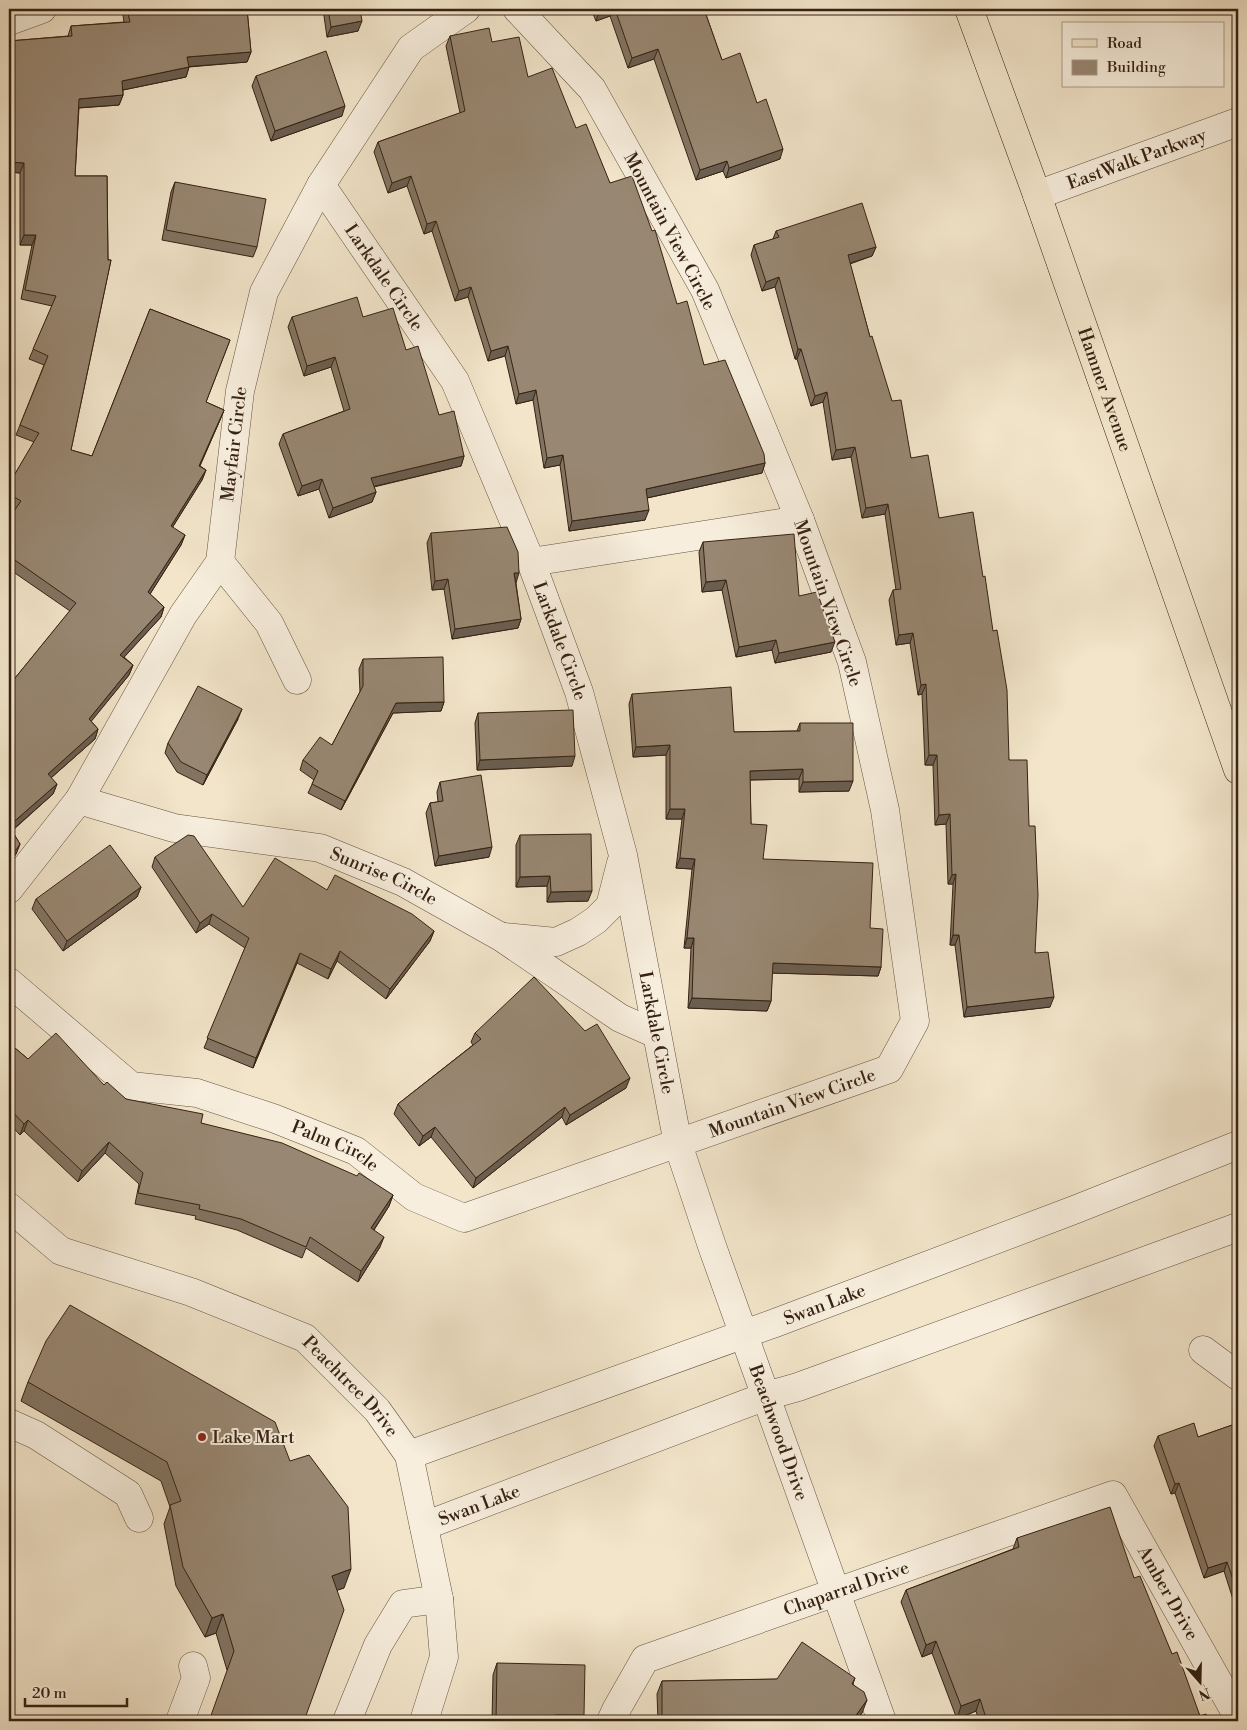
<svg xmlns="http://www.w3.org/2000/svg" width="1247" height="1730" viewBox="0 0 1247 1730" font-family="'Libre Bodoni',serif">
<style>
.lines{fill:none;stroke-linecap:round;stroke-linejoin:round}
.minor-casing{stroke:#655341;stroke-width:29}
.major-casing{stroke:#362213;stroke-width:29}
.minor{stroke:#f7eedd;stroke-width:28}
.major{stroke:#f2e5ca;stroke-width:28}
.wall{fill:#837462;stroke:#362213}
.shaded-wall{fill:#6a5e50;stroke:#362213}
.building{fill:#988772;stroke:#362213}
.poi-dot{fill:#8f2418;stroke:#f7eedd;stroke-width:2}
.labels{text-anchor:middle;stroke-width:4;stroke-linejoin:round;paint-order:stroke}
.street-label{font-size:18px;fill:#362213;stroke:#f7eedd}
.poi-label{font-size:18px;fill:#362213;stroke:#f7eedd;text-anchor:start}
</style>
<rect width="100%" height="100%" fill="#f2e5ca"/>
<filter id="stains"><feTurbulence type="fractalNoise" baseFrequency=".004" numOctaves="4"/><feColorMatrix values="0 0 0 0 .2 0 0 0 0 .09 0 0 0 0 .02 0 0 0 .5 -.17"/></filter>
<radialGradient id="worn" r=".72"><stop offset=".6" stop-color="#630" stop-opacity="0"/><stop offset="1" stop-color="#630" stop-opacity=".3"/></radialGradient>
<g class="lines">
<g class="minor-casing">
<g id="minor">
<polyline points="9,21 42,9"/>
<path id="s1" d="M 321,185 L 455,381 L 531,562 L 579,692 L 623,855 L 678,1144 L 712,1246 L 882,1721"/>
<path id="s2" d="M 1037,195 L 1238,122"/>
<polyline points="220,562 269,623 297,680"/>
<polyline points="531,562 800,520"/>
<path id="s3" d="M 79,800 L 174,828 L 320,848 L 403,882 L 501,937 L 620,1018 L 656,1034"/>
<path id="s4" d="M 9,889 L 79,800 L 183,615 L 220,562 L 240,391 L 264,292 L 321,185 L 411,48 L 466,9"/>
<polyline points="504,937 556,942 578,932 596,920 610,906 621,863"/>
<path id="s5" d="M 9,982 L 131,1086 L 197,1093 L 273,1118 L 356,1151 L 414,1197 L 464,1218 L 889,1069 L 915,1021 L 885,810 L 852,662 L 800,520 L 705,290 L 592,89 L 517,9"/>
<path id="s6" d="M 9,1207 L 61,1251 L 191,1292 L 305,1338 L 377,1410 L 409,1455 L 439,1599 L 444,1657 L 424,1721"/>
<polyline points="1203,1350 1238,1376"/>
<polyline points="9,1423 36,1435 128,1494 139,1518"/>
<path id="s7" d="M 409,1455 L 775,1323 L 1074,1210 L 1238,1145"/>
<path id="s8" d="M 424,1526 L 766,1396 L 798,1387 L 1238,1227"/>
<polyline points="180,1721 196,1678 193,1666"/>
<polyline points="347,1721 378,1645 403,1604 439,1599"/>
<path id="s9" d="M 611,1721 L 616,1710 L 645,1659 L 1113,1495 L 1238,1717"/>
</g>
</g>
<g class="major-casing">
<g id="major">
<path id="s10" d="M 969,9 L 1037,195 L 1238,770"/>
</g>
</g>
<use href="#minor" class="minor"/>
<use href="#major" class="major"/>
</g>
<g class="wall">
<polygon points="125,9 247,9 251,52 247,62 189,67 186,77 123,90 123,95 119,105 79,108 75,176 107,176 108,260 111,260 71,450 92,456 150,309 230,340 206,402 224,410 220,420 200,466 206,470 202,480 172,528 185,535 181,545 150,594 164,607 161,617 124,657 133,665 129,675 91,721 98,729 95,739 51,778 57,784 53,794 12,831 20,844 16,854 12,859 9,862 9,680 11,683 70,611 9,569 9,518 15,509 9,506 9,484 34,442 16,435 44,365 29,359 52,306 21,299 32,245 20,245 20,173 9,172 9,131 10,110 9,110 9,41 68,36 71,26 124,22 123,15"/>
<polygon points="323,9 375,9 360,10 358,31 327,37"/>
<polygon points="591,9 704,9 722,60 757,103 780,159 726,178 723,171 696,180 654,59 628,68 610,16 596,21"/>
<polygon points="450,36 492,42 528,77 576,128 610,183 677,304 704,365 765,463 762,473 647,498 645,520 569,531 560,465 544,468 533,400 516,404 505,356 488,361 468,297 455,301 432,231 424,234 407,186 388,193 374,152 378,142 460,113 446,46"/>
<polygon points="256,76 342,116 271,141 252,86"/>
<polygon points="175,182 257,247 253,257 162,240 171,192"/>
<polygon points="776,231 876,247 872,256 850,264 870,337 911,458 939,518 1009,760 1035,953 1050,1007 964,1017 955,945 950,945 953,884 948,884 946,824 935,825 933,765 925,765 922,694 918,695 910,643 896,645 889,600 893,590 896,590 885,514 862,518 851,457 832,460 823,402 811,406 797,359 795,359 775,287 762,291 751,255 754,245 773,239"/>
<polygon points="292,317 363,317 406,350 439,415 464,456 461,466 374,487 376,492 372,502 329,518 319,489 298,496 279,444 283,434 344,411 331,367 304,376 288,327"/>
<polygon points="431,533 516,583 521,619 518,628 452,639 444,589 432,590 427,543"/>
<polygon points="703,542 799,596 831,652 775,663 772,650 736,657 722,590 702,592 699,552"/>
<polygon points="363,659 444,702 441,711 393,713 341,810 308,793 314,780 300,770 303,760 332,745 360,692 359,669"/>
<polygon points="632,694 734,732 797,731 800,723 849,791 799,792 799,779 750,780 751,824 763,859 870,928 881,967 878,976 772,973 771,1001 767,1011 688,1008 691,948 684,948 692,869 676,868 682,819 666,819 666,755 633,757 629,704"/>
<polygon points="478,713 572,766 477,770 475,723"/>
<polygon points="238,719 203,785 177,772 165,753 168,743"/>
<polygon points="440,782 489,857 435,866 426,813 430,803 438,802 437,792"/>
<polygon points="520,835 588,901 547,902 547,886 516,887 516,845"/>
<polygon points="155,857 243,907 327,890 434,931 430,941 386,999 337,961 328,979 297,963 253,1068 204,1048 245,948 209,924 196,933 152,867"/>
<polygon points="141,887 137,897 63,951 32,909 36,899"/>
<polygon points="475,1033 626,1088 566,1125 562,1117 473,1188 431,1137 419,1146 394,1114 398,1104 473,1045 471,1042"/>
<polygon points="9,1043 28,1059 104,1085 126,1099 201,1123 393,1195 389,1206 374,1230 380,1247 358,1282 306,1248 302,1258 237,1230 195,1219 196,1216 135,1204 139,1184 105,1153 78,1182 24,1131 20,1135 9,1123"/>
<polygon points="28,1382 290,1461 344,1588 337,1590 227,1670 216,1633 205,1637 176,1586 164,1524 170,1507 161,1481 21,1401"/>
<polygon points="1238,1423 1238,1615 1224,1571 1204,1578 1175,1493 1171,1494 1154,1446 1158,1436 1198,1437"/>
<polygon points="1017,1538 1134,1578 1172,1654 1200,1716 1208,1721 979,1721 976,1711 957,1719 932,1653 922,1657 901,1602 906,1590 1013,1549"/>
<polygon points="497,1663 582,1721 492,1721 493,1675"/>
<polygon points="855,1678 853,1684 862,1713 856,1721 658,1721 657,1694 662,1681"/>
</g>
<g class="shaded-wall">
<polygon points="356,9 375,9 355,10"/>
<polygon points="606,9 613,9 610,16 596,21 599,11"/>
<polygon points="362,21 358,31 327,37 331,27"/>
<polygon points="658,49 654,59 628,68 632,58"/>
<polygon points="251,52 247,62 183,67 187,57"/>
<polygon points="189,67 186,77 118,91 122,81"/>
<polygon points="123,95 119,105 76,108 79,99"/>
<polygon points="9,100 14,100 10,110 9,110"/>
<polygon points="345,106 342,116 271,141 275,131"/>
<polygon points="783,149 780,159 726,178 729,168"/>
<polygon points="727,161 723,171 696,180 700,170"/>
<polygon points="10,162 24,163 20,173 9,172 9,165"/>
<polygon points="411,176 407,186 388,193 392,183"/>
<polygon points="436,221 432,231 424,234 427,224"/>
<polygon points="24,235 36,235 32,245 20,245"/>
<polygon points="876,247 872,256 844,265 848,255"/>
<polygon points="779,277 775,287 762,291 766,282"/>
<polygon points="471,287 468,297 455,301 459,291"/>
<polygon points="508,346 505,356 488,361 491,351"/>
<polygon points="798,349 801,349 797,359 795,359"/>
<polygon points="335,357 331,367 304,376 307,366"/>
<polygon points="536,390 533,400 516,404 519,394"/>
<polygon points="827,392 823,402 811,406 815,396"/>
<polygon points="224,410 220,420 195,476 199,466"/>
<polygon points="855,447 851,457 832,460 836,450"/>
<polygon points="563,455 560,465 544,468 547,458"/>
<polygon points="464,456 461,466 367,488 371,478"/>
<polygon points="765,463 762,473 642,499 646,489"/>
<polygon points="206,470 202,480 167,536 171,526"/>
<polygon points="322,479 319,489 298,496 302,486"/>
<polygon points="376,492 372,502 329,518 333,508"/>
<polygon points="888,504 885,514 862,518 866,508"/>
<polygon points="649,510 645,520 569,531 572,521"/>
<polygon points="185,535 181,545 145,602 148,592"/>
<polygon points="514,573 519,573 516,583"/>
<polygon points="448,579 444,589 432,590 435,581"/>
<polygon points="726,580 722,590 702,592 706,582"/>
<polygon points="164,607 161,617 117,665 120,655"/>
<polygon points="521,619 518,628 452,639 455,629"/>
<polygon points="913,633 910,643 896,645 899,635"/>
<polygon points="776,640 772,650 736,657 739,647"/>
<polygon points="835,642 831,652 775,663 779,653"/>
<polygon points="133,665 129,675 85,729 89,719"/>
<polygon points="926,684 922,694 918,695 921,685"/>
<polygon points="444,702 441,711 393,713 341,810 345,801 396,703"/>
<polygon points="242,709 238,719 203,785 207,775"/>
<polygon points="98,729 95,739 44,784 48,774"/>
<polygon points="670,745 666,755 633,757 636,747"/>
<polygon points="929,755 937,755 933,765 925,765"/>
<polygon points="575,756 572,766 477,770 480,760"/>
<polygon points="803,769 799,779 747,780 750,771"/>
<polygon points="853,781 849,791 799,792 803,782"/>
<polygon points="57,784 53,794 9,833 9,826"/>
<polygon points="670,809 685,809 682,819 666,819"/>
<polygon points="950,814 946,824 935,825 939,815"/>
<polygon points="20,844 16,854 12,859 9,862 9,854"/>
<polygon points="492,847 489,857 435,866 439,856"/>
<polygon points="680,858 695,859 692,869 676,868"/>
<polygon points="956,874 953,884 948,884 952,875"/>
<polygon points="550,876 547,886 516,887 520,877"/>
<polygon points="141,887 137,897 63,951 67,941"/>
<polygon points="592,891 588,901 547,902 551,892"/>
<polygon points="212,914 209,924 196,933 200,923"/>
<polygon points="434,931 430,941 386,999 390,989"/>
<polygon points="953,935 959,935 955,945 950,945"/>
<polygon points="687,938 694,938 691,948 684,948"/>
<polygon points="340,951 337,961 328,979 331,969"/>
<polygon points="300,953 297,963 253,1068 256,1058"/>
<polygon points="773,963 881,967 878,976 769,973"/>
<polygon points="1054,997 1050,1007 964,1017 967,1007"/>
<polygon points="692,998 771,1001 767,1011 688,1008"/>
<polygon points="630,1078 626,1088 566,1125 570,1115"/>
<polygon points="565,1107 562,1117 473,1188 476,1178"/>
<polygon points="28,1120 24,1131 20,1135 24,1124"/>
<polygon points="435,1127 431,1137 419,1146 423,1136"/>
<polygon points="109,1142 105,1153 78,1182 82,1171"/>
<polygon points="393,1195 389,1206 368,1239 371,1228"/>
<polygon points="384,1237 380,1247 358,1282 361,1271"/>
<polygon points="1179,1483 1175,1493 1171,1494 1175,1484"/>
<polygon points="1227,1562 1224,1571 1204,1578 1208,1568"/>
<polygon points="351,1569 344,1588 326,1594 332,1576"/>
<polygon points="223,1614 216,1633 205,1637 212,1618"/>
<polygon points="936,1641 932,1653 922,1657 926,1645"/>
<polygon points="980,1699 976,1711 957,1719 961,1706"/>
<polygon points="867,1700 862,1713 856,1721 852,1721"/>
<polygon points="555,1715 584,1715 582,1721 553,1721"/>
</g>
<g class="building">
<polygon points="127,9 247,9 251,52 187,57 189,67 122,81 123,95 79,99 75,176 107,176 108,260 111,260 71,450 92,456 150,309 230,340 206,402 224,410 199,466 206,470 171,526 185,535 148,592 164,607 120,655 133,665 89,719 98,729 48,774 57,784 9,826 20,844 16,850 9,854 9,680 11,683 76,603 9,556 9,518 21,501 9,494 9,484 39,433 20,425 48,356 33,349 56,296 25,290 36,235 24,235 24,163 10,162 14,100 9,100 9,41 72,36 71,26 130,22"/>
<polygon points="328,9 360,9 362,21 331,27"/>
<polygon points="599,9 606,9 599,11"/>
<polygon points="615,9 704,9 722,60 740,53 757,103 766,99 783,149 729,168 727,161 700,170 658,49 632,58"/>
<polygon points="489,28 492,42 519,37 528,77 552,68 576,128 586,124 610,183 632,176 652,231 655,230 677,304 687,301 704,365 725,360 764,454 765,463 646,489 649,510 572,521 563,455 547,458 536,390 519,394 508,346 491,351 471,287 459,291 436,221 427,224 411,176 392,183 378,142 465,111 450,36"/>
<polygon points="326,51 345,106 275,131 256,76"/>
<polygon points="175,182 266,199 257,247 166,230"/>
<polygon points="862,203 876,247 848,255 870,337 872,336 892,401 901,400 911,458 928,455 939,518 973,512 983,577 985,576 993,631 997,630 1007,690 1009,760 1027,760 1029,826 1035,826 1038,895 1035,953 1048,952 1054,997 967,1007 959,935 953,935 956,874 952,875 950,814 939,815 937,755 929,755 926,684 921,685 913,633 899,635 893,590 901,589 888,504 866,508 855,447 836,450 827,392 815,396 801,349 798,349 779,277 766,282 754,245 779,237 776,231"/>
<polygon points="357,297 363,317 393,308 406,350 418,346 439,415 454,411 464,456 371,478 376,492 333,508 322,479 302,486 283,434 350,409 335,357 307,366 292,317"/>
<polygon points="507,527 518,552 519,573 514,573 521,619 455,629 448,579 435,581 431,533"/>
<polygon points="794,534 799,596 817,592 835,642 779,653 776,640 739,647 726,580 706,582 703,542"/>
<polygon points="443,657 444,702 396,703 345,801 312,784 318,771 303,760 320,737 332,745 363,686 363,659"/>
<polygon points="198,686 242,709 207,775 181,762 168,743"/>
<polygon points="731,687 734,732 800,731 800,723 853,723 853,781 803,782 803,769 750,771 751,824 767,825 763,859 873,863 870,928 883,929 881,967 773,963 771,1001 692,998 694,938 687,938 695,859 680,858 685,809 670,809 670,745 636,747 632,694"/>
<polygon points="573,710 575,756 480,760 478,713"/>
<polygon points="481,775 492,847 439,856 430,803 443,801 440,782"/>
<polygon points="591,834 592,891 551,892 550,876 520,877 520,835"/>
<polygon points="188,835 194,836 243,907 275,858 327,890 335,875 412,914 434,931 390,989 340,951 331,969 300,953 256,1058 207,1038 249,938 212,914 200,923 155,857"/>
<polygon points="110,845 141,887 67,941 36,899"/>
<polygon points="534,977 585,1031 597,1024 630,1078 570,1115 565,1107 476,1178 435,1127 423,1136 398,1104 481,1039 475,1033"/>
<polygon points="56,1033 104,1085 107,1082 126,1099 203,1114 201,1123 282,1143 357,1176 359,1173 393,1195 371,1228 384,1237 361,1271 310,1237 306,1247 241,1219 199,1209 200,1205 138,1193 143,1173 109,1142 82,1171 28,1120 24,1124 9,1108 9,1043 28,1059"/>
<polygon points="70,1305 275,1422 290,1461 309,1455 348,1507 351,1569 332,1576 344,1610 304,1721 209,1721 234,1651 223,1614 212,1618 183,1567 170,1505 181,1501 167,1462 28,1382 46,1341"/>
<polygon points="1194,1423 1198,1437 1238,1423 1238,1594 1227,1562 1208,1568 1179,1483 1175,1484 1158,1436"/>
<polygon points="1110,1507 1134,1578 1140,1576 1172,1654 1177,1652 1200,1716 1206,1714 1208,1721 987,1721 980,1699 961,1706 936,1641 926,1645 906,1590 1019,1547 1017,1538"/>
<polygon points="802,1642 855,1678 852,1684 864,1692 867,1700 852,1721 662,1721 662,1681 777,1679"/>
<polygon points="497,1663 585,1665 584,1715 555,1715 555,1721 496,1721"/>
</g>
<circle class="poi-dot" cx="202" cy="1437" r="5"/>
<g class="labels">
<g class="street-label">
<text dy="6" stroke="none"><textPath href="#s2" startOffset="106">EastWalk Parkway</textPath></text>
<text transform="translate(670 231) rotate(62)" y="6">Mountain View Circle</text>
<text dy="6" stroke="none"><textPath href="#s1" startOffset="112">Larkdale Circle</textPath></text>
<text dy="6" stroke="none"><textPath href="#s10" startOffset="404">Hamner Avenue</textPath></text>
<text dy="6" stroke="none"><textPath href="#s4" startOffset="509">Mayfair Circle</textPath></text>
<text transform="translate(828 603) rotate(71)" y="6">Mountain View Circle</text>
<text dy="6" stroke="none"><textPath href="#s1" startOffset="518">Larkdale Circle</textPath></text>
<text dy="6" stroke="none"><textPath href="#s3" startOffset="316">Sunrise Circle</textPath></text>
<text dy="6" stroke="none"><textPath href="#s1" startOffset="922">Larkdale Circle</textPath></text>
<text dy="6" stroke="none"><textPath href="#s5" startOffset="872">Mountain View Circle</textPath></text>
<text dy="6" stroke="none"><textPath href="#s5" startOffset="375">Palm Circle</textPath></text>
<text dy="6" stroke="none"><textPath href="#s7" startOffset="442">Swan Lake</textPath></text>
<text dy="6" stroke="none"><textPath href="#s6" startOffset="394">Peachtree Drive</textPath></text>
<text dy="6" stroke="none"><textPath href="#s1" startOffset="1341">Beachwood Drive</textPath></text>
<text dy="6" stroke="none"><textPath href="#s8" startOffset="59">Swan Lake</textPath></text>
<text dy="6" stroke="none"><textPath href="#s9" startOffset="284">Chaparral Drive</textPath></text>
<text dy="6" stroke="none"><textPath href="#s9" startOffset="679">Amber Drive</textPath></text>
</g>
<g class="poi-label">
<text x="212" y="1443">Lake Mart</text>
</g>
</g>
<rect width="1247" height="1730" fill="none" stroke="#f2e5ca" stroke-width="30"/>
<rect x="10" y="10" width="1227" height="1710" fill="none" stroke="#362213" stroke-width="2.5"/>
<rect x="15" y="15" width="1217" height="1700" fill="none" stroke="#362213"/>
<rect x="1062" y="22" width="162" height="65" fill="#f7eedd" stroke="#aa9c8c"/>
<rect x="1072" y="39" width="25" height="8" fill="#f2e5ca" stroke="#aa9c8c"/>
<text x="1107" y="48" font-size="15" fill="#362213">Road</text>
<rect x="1072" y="60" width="25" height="15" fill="#988772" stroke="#aa9c8c"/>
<text x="1107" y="72" font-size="15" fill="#362213">Building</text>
<g transform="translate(1200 1682) rotate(160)" stroke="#f7eedd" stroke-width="4" paint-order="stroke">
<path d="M0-4L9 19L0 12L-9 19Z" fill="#362213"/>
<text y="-8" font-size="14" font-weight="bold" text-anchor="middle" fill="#362213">N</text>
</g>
<path d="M25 1698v8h102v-8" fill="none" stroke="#362213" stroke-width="2.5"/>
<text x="32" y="1698" font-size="15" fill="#362213" stroke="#f7eedd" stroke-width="4" paint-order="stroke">20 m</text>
<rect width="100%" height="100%" filter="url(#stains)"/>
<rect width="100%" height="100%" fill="url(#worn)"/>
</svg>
